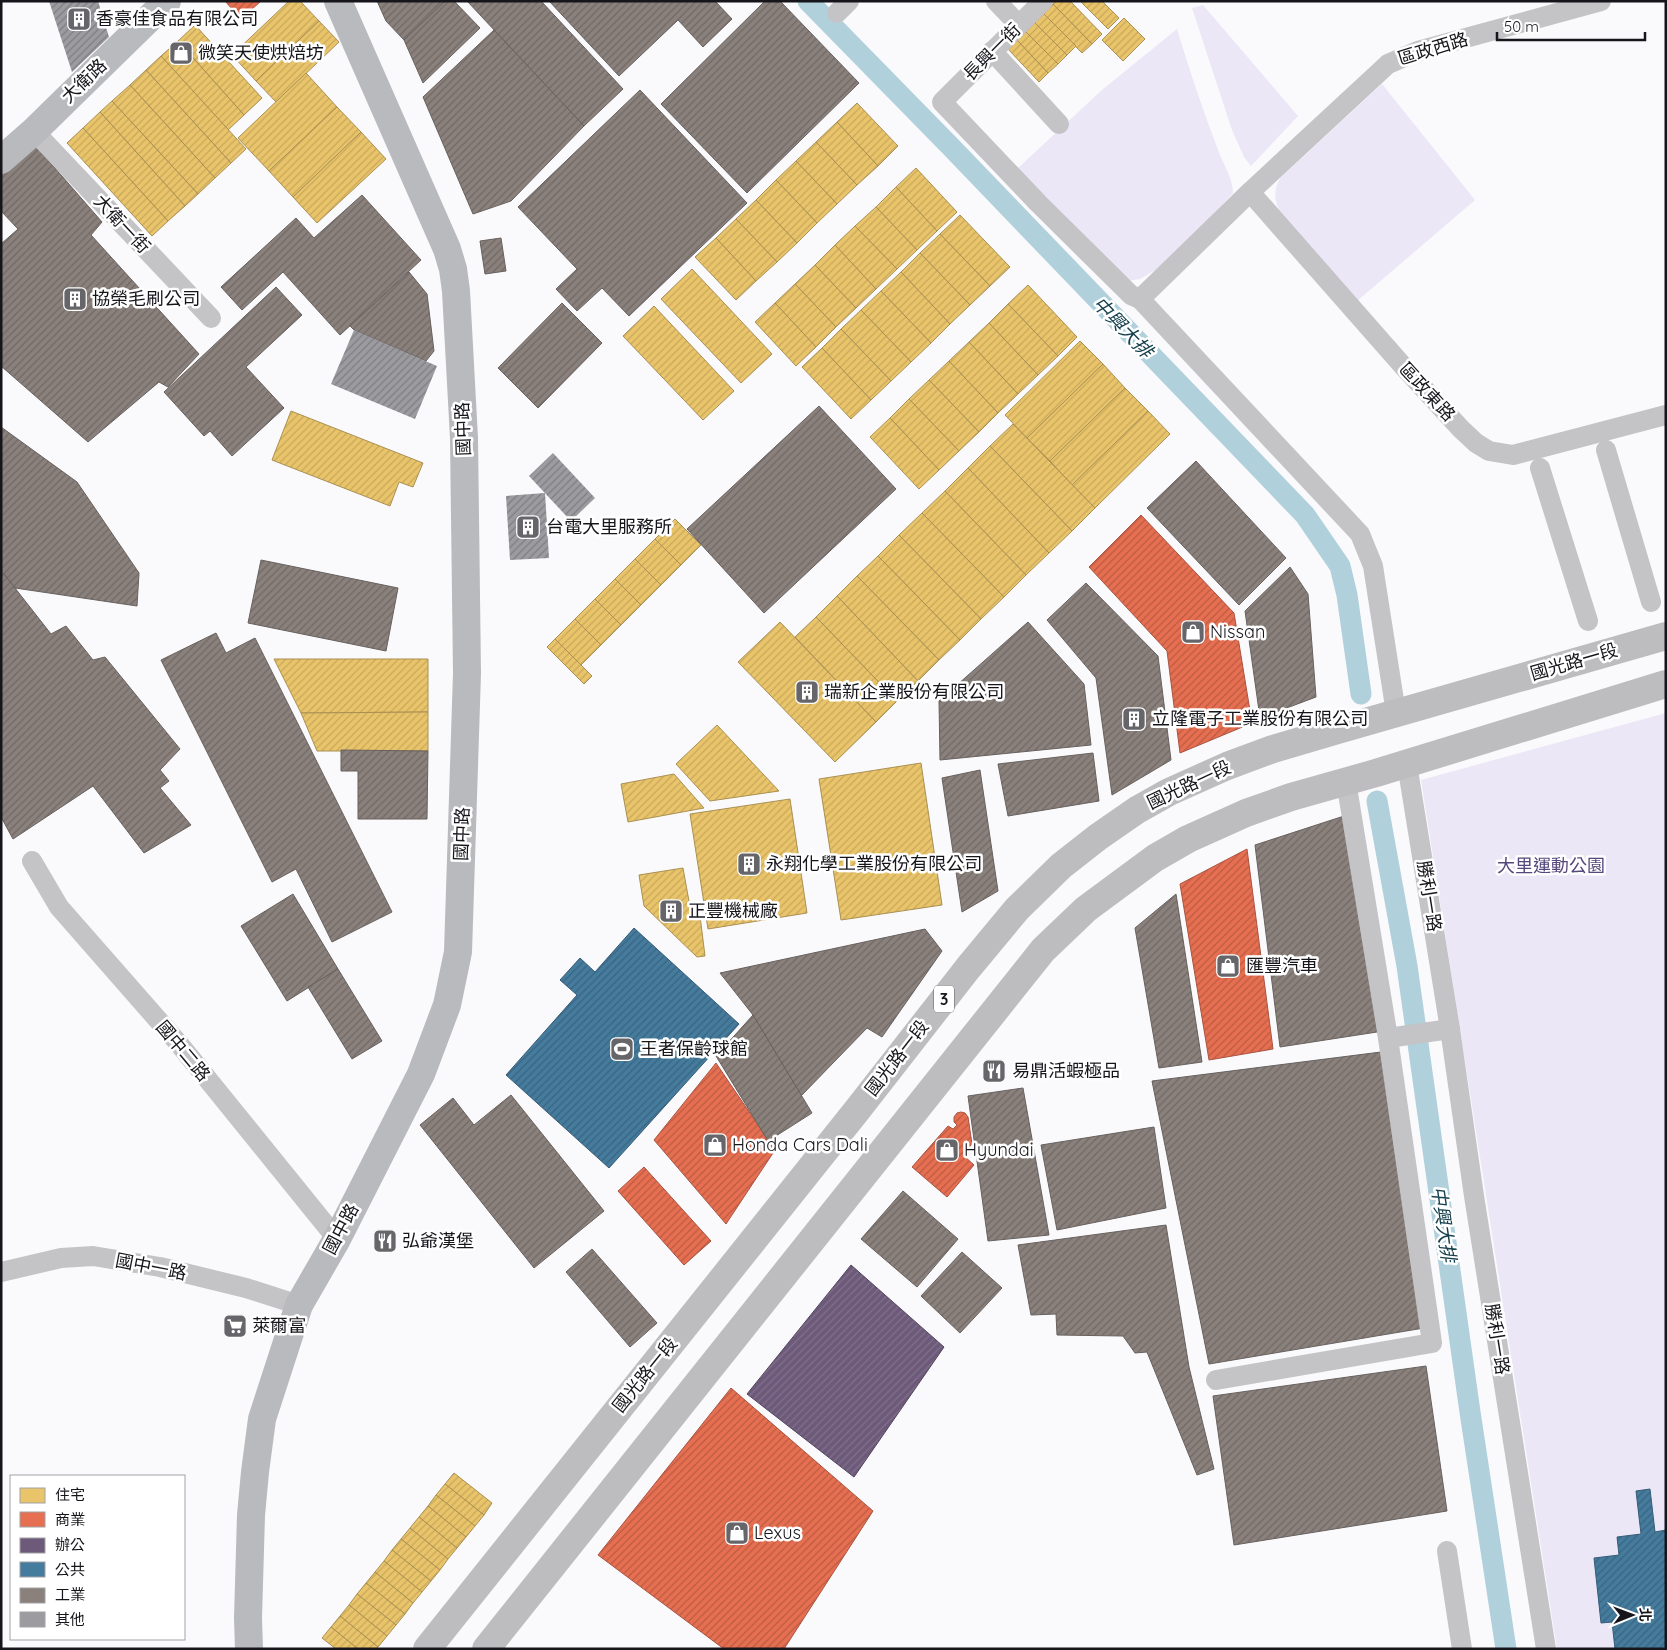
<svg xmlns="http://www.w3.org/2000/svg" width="1667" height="1650" viewBox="0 0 1667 1650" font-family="Quicksand,'Noto Sans TC',sans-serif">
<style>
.green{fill:#ebe7f7}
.homes{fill:url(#homes-hatch);stroke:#aa9052}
.shops{fill:url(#shops-hatch);stroke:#a85441}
.offices{fill:url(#offices-hatch);stroke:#53455e}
.public{fill:url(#public-hatch);stroke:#375c76}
.industry{fill:url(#industry-hatch);stroke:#67615f}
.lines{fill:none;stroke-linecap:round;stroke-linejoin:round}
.canal{stroke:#b0d1dc;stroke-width:21}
.building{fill:url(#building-hatch)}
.street{stroke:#c4c4c6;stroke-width:20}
.secondary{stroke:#b9babd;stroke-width:28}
.primary{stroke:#bdbdc0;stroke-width:28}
.labels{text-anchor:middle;stroke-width:5;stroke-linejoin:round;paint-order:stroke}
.shield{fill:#fff;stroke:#5c5b5f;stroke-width:1}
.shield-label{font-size:16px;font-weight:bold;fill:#16151b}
.poi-label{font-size:18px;fill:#16151b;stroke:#fff;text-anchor:start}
.street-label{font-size:18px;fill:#16151b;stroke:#fff}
.park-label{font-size:18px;fill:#55487c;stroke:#fff}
.water-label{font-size:19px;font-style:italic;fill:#16414d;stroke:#fff}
</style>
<defs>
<pattern id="homes-hatch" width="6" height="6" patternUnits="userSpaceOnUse" patternTransform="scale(1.25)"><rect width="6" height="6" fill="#e9c46a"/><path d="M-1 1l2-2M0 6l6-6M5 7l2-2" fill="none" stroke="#c7a85b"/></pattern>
<pattern id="shops-hatch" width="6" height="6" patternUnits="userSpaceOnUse" patternTransform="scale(1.25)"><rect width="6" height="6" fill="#e76f51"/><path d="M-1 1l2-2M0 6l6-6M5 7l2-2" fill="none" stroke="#ba5a42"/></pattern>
<pattern id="offices-hatch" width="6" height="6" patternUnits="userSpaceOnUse" patternTransform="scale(1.25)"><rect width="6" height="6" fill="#6d597a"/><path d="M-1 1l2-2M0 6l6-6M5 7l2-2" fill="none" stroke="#80718a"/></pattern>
<pattern id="public-hatch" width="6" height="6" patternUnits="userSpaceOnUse" patternTransform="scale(1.25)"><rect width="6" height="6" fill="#457b9d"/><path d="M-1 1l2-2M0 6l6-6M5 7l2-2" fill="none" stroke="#39647f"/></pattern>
<pattern id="industry-hatch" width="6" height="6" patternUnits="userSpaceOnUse" patternTransform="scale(1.25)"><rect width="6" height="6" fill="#8a817c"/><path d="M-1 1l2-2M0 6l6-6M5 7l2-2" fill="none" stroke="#706865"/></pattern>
<pattern id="building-hatch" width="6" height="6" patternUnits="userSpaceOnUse" patternTransform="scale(1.25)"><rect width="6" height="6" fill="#9c9b9f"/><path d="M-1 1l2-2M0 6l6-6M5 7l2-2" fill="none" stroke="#7e7d81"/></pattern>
</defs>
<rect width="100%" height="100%" fill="#faf9fb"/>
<g class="green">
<polygon points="1203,5 1298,116 1251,166 1244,157 1232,130 1192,8"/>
<path d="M 1177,29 C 1189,70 1203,110 1218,150 C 1223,164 1233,178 1233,193 L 1210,218 L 1159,268 L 1140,279 L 1128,281 L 1017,169 L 1102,90 Z"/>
<path d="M 1382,84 L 1475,200 L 1357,301 L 1279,210 C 1274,198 1274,190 1280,178 Z"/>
<polygon points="1666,713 1666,1649 1557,1649 1421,780"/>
</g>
<g class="homes">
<polygon points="289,1 300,1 319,21 256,81 232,55"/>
<polygon points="1055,1 1070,1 1102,34 1092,44 1053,4"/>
<polygon points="1080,1 1102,1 1119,18 1108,29"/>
<polygon points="1053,4 1092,44 1082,53 1043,13"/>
<polygon points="1043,13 1076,46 1067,55 1034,22"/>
<polygon points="1124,18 1145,39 1123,61 1102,40"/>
<polygon points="319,21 339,42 276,102 256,81"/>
<polygon points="1034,22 1067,55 1058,64 1025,31"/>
<polygon points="195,25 262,98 244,115 178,41"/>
<polygon points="1025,31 1058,64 1048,73 1016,39"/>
<polygon points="1016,39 1048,73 1039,82 1007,48"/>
<polygon points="178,41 244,115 228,130 161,56"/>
<polygon points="161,56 246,149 231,163 146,70"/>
<polygon points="146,70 231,163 215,178 130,85"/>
<polygon points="306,73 337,107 269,171 238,138"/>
<polygon points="130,85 215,178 198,194 112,101"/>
<polygon points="112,101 198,194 185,206 100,112"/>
<polygon points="857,103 898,146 878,166 837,122"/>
<polygon points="337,107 361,132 293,197 269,171"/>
<polygon points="100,112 185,206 168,221 83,128"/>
<polygon points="837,122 878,166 857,185 816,142"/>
<polygon points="83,128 168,221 152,236 67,143"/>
<polygon points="361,132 386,159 317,223 293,197"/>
<polygon points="816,142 857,185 837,204 796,161"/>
<polygon points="796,161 837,204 817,223 776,180"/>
<polygon points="916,168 957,212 937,231 896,187"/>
<polygon points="776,180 817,223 797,243 756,200"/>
<polygon points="896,187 937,231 917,250 876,207"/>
<polygon points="756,200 797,243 777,262 736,219"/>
<polygon points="876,207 917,250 897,269 855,226"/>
<polygon points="960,215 1010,267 990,286 940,234"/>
<polygon points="736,219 777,262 756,281 716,238"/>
<polygon points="855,226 897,269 876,289 835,245"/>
<polygon points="940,234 990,286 970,305 920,253"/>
<polygon points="716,238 756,281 736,300 695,257"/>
<polygon points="835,245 876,289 856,308 815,265"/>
<polygon points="920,253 970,305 950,324 901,272"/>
<polygon points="815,265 856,308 836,327 795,284"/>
<polygon points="692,269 772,354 741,383 661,299"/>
<polygon points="901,272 950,324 931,343 881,291"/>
<polygon points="795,284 836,327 816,347 775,303"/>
<polygon points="1028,285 1077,337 1058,356 1008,304"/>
<polygon points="881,291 931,343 911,362 861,310"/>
<polygon points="775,303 816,347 796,366 755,322"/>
<polygon points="1008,304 1058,356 1038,375 989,323"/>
<polygon points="654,306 734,391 703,420 623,336"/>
<polygon points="861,310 911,362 891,381 841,329"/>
<polygon points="989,323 1038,375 1018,394 969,342"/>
<polygon points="841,329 891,381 871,400 822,348"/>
<polygon points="1080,341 1103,364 1027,438 1005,415"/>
<polygon points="969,342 1018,394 998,413 949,361"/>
<polygon points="822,348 871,400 851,419 802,367"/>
<polygon points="949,361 998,413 979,432 929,380"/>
<polygon points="1103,364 1125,388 1050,461 1027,438"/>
<polygon points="929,380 979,432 959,451 909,399"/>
<polygon points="1125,388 1148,411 1072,485 1050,461"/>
<polygon points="909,399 959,451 939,470 890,418"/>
<polygon points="291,411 423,463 413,487 399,482 390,506 272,460"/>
<polygon points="1148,411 1170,434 1095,508 1072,485"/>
<polygon points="890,418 939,470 919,489 870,437"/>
<polygon points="1013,424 1095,508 1072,531 990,446"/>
<polygon points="990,446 1072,531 1049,553 968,468"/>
<polygon points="968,468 1049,553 1026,575 945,491"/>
<polygon points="945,491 1026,575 1004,597 922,513"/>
<polygon points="922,513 1004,597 981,619 899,535"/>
<polygon points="675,519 701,545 681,565 655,539"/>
<polygon points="899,535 981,619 960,640 878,556"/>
<polygon points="655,539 681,565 661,585 635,559"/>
<polygon points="878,556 960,640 939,660 857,576"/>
<polygon points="635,559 661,585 641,605 615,579"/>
<polygon points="857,576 939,660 918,681 837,596"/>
<polygon points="615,579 641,605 621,625 595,599"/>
<polygon points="837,596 918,681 897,701 816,617"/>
<polygon points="595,599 621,625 601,645 575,619"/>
<polygon points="816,617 897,701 876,722 795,637"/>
<polygon points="575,619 601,645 581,665 555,639"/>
<polygon points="780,622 876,722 835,762 738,662"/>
<polygon points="555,639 592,676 584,684 547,647"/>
<polygon points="274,659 428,659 428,712 301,713"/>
<polygon points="428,712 428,751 317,751 301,713"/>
<polygon points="717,725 779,791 710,801 676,764"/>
<polygon points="921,763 942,905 841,920 819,779"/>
<polygon points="674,774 704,808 628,822 621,784"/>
<polygon points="790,799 807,913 708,929 690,814"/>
<polygon points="683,868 692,918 700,916 705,956 697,957 644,906 639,875"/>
<polygon points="454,1473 492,1503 484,1515 445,1484"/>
<polygon points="445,1484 484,1515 475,1526 436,1495"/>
<polygon points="436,1495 475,1526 466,1537 428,1506"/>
<polygon points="428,1506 466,1537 457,1548 419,1517"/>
<polygon points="419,1517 457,1548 448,1559 410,1528"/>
<polygon points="410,1528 448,1559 440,1570 401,1539"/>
<polygon points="401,1539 440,1570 431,1581 392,1550"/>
<polygon points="392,1550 431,1581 422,1592 384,1561"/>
<polygon points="384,1561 422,1592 413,1603 375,1572"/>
<polygon points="375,1572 413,1603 405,1614 366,1583"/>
<polygon points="366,1583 405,1614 396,1625 357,1594"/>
<polygon points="357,1594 396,1625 387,1636 349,1605"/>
<polygon points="349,1605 387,1636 378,1647 340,1616"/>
<polygon points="340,1616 378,1647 376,1649 358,1649 331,1627"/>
<polygon points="331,1627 358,1649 336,1649 322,1638"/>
</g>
<g class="shops">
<polygon points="225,1 261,1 241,19"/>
<polygon points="1141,515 1234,613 1252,723 1180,753 1167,651 1089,567"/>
<polygon points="1247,849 1273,1049 1209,1060 1180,884"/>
<polygon points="716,1063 775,1150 726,1224 654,1140"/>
<polygon points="961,1112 965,1113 968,1117 972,1144 963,1155 974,1165 947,1197 912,1167 948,1126 953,1129 957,1125 954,1122 954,1117 957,1113"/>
<polygon points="644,1167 711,1241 684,1265 618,1191"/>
<polygon points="731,1388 873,1511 784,1649 724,1649 598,1555"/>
</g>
<polygon class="offices" points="851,1265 944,1347 854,1477 747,1394"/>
<g class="public">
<polygon points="634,928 739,1024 609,1168 506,1075 577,995 560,980 580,958 595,972"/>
<polygon points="1650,1489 1655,1532 1666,1530 1666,1649 1615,1649 1612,1622 1601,1623 1594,1558 1619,1555 1617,1537 1641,1534 1636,1491"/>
</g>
<g class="industry">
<polygon points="377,1 445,1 404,40 386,21"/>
<polygon points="445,1 454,1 480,28 423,83 404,40"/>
<polygon points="467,1 541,1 623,89 584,126"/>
<polygon points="549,1 715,1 732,19 703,47 678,20 619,76"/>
<polygon points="765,1 780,1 859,83 747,193 661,104"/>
<polygon points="494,30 584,126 511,201 473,214 423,97"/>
<polygon points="640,90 747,203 629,316 602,288 577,311 556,289 577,269 518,207"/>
<polygon points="34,144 102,222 91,235 199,354 168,387 159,382 88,442 1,366 1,244 18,229 1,211 1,174"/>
<polygon points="362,195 421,260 340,335 283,272 242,310 221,287 296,218 314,238"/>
<polygon points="501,238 506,271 485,274 480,241"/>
<polygon points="409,272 427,294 434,351 426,361 354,330 350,326"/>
<polygon points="276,287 302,315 246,367 284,408 232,456 210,431 204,436 164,392"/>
<polygon points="562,303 602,343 538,408 498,368"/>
<polygon points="819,406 896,489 764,613 687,529"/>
<polygon points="1,427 77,482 139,573 137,606 15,588 4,574 1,576"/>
<polygon points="1196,461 1286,558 1239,605 1147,508"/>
<polygon points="261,560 398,588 386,651 248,623"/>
<polygon points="1290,567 1308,594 1316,697 1260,718 1245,611"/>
<polygon points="4,574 51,634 66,626 93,660 105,657 180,749 160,770 169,781 160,788 191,825 144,853 93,786 13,839 1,817 1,576"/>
<polygon points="1086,583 1158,656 1171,760 1112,795 1096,678 1047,620"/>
<polygon points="1028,622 1084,684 1091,745 940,760 939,701"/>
<polygon points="216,633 226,653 255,638 392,912 332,942 296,869 272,882 161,660"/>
<polygon points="341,750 428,751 427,819 358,819 358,771 341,771"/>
<polygon points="1093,753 1099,801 1008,816 998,764"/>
<polygon points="980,770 998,891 962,912 942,778"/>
<polygon points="1344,816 1377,1032 1280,1047 1255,845"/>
<polygon points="293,894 338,969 287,1001 241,926"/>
<polygon points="1176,894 1202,1062 1159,1068 1135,928"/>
<polygon points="925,929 942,951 882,1037 867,1028 801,1096 753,1015 720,973"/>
<polygon points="338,969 382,1041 352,1059 308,987"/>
<polygon points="753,1015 812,1113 768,1141 716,1056"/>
<polygon points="1381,1052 1424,1328 1209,1364 1152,1081"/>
<polygon points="1023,1088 1049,1235 988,1241 968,1096"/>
<polygon points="511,1095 604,1211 534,1268 420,1125 453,1098 474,1125"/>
<polygon points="1154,1127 1166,1208 1057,1230 1041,1145"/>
<polygon points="903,1191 958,1239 917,1287 861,1239"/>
<polygon points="1166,1225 1189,1367 1214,1469 1197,1475 1147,1352 1135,1353 1123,1336 1057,1335 1056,1314 1031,1315 1018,1245"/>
<polygon points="592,1249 657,1323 630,1347 566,1272"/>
<polygon points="962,1252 1002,1288 960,1333 921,1296"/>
<polygon points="1426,1366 1447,1511 1234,1545 1213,1396"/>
</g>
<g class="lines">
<g class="canal">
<polyline points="808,1 952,148 1305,515 1340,566 1347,595 1361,694"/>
<polyline points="1377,801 1407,966 1470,1412 1506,1649"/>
</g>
</g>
<g class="building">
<polygon points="49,1 98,1 109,37 72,72"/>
<polygon points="354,330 437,366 415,419 331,384"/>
<polygon points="553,453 595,498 571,521 529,476"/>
<polygon points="545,493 549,558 510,560 506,496"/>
</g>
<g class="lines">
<g class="street">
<polyline points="996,1 1019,25"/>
<polyline points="1043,1 942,102 1038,203 1131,295 1140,299 1360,534 1373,566 1396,713"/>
<polyline points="837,13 849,1"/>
<polyline points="992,51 1059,124"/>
<polyline points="34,131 211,318"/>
<polyline points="1250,192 1403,366 1461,429 1476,443 1489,451 1513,455 1666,415"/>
<polyline points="1140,299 1250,192 1388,64 1418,51 1601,1"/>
<polyline points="1606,450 1651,602"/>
<polyline points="1540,468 1588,621"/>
<polyline points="1407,764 1450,1029 1474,1196 1546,1649"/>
<polyline points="32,861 59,907 180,1045 337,1239"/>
<polyline points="1388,1038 1450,1029"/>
<polyline points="1,1272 61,1258 93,1256 160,1267 246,1288 299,1305"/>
<polyline points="1216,1380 1432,1343 1388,1038 1346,781"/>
<polyline points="1447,1551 1462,1649"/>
</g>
<g class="secondary">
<polyline points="1,160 34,131 167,1"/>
<polyline points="249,1649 248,1618 251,1515 255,1472 262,1419 299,1305 337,1239 421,1074 447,1005 458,952 467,673 464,438 456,291 453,269 447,249 338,1"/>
</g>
<g class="primary">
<polyline points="427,1649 858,1109 968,968 1017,909 1061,866 1098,837 1137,810 1169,792 1227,766 1273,749 1334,731 1666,636"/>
<polyline points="486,1649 1043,950 1086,909 1155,858 1188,839 1246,813 1291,797 1376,773 1666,684"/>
</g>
</g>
<defs>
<g id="building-square" transform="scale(1.25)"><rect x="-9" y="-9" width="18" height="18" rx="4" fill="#666569" stroke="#fff"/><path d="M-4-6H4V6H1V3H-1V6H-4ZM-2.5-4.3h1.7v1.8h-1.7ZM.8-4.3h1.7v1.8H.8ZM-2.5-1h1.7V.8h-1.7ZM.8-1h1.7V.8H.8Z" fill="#fff"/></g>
<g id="shop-square" transform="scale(1.25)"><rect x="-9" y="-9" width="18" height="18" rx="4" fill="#666569" stroke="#fff"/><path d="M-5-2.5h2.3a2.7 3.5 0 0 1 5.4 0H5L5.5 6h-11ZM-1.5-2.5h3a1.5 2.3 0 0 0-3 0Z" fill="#fff"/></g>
<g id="stadium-square" transform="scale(1.25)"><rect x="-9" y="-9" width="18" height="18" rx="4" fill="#666569" stroke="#fff"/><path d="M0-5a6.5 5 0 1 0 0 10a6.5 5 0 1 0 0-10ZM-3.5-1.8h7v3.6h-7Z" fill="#fff"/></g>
<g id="restaurant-square" transform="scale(1.25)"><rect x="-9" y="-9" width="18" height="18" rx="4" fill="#666569" stroke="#fff"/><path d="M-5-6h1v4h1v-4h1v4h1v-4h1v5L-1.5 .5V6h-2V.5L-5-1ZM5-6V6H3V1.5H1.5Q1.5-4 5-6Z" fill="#fff"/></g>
<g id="supermarket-square" transform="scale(1.25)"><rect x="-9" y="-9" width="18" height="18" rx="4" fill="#666569" stroke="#fff"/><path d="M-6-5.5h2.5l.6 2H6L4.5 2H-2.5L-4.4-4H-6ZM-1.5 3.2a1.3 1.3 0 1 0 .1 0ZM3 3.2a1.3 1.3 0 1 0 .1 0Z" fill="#fff"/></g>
</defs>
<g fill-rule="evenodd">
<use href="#building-square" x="79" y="19"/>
<use href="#shop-square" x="181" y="53"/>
<use href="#building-square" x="75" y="299"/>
<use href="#building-square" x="528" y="527"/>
<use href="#shop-square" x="1193" y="632"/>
<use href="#building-square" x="807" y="692"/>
<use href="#building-square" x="1134" y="719"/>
<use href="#building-square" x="749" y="864"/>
<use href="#building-square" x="671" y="911"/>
<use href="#shop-square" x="1228" y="966"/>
<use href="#stadium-square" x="622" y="1049"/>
<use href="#restaurant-square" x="994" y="1071"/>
<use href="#shop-square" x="715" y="1145"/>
<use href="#shop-square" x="947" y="1150"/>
<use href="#restaurant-square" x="385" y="1241"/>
<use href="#supermarket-square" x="235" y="1326"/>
<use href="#shop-square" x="737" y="1533"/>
</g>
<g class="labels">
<rect class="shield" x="934" y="985.5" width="20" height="27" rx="4"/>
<g class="shield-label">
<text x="944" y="1005">3</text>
</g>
<g class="poi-label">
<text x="96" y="25">香豪佳食品有限公司</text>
<text x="198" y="59">微笑天使烘焙坊</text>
<text x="92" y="305">協榮毛刷公司</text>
<text x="546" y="533">台電大里服務所</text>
<text x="1210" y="638">Nissan</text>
<text x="824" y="698">瑞新企業股份有限公司</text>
<text x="1152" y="725">立隆電子工業股份有限公司</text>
<text x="766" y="870">永翔化學工業股份有限公司</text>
<text x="688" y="917">正豐機械廠</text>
<text x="1246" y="972">匯豐汽車</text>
<text x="640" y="1055">王者保齡球館</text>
<text x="1012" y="1077">易鼎活蝦極品</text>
<text x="732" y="1151">Honda Cars Dali</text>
<text x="964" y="1156">Hyundai</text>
<text x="402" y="1247">弘爺漢堡</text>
<text x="252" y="1332">萊爾富</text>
<text x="754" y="1539">Lexus</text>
</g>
<g class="street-label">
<text transform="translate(1433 49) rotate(-17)" y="6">區政西路</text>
<text transform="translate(992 52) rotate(-45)" y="6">長興一街</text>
<text transform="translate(84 81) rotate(-44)" y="6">大衛路</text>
<text transform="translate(122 224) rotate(47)" y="6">大衛一街</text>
<text transform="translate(1427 392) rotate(47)" y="6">區政東路</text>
<text transform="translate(463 429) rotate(-92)" y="6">國中路</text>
<text transform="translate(1574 662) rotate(-16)" y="6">國光路一段</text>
<text transform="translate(1189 785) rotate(-25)" y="6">國光路一段</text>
<text transform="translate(462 834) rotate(-88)" y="6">國中路</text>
<text transform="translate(1429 896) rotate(81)" y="6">勝利一路</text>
<text transform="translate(183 1051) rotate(50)" y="6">國中二路</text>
<text transform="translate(897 1058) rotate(-52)" y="6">國光路一段</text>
<text transform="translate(341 1229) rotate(-62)" y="6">國中路</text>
<text transform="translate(151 1267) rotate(11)" y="6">國中一路</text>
<text transform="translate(1497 1339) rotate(81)" y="6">勝利一路</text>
<text transform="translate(645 1375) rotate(-51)" y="6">國光路一段</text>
</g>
<g class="park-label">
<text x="1551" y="872">大里運動公園</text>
</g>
<g class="water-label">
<text transform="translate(1123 327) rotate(46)" y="7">中興大排</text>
<text transform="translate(1444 1224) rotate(82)" y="7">中興大排</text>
</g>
</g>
<rect width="1667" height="1650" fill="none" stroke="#16151b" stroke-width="5"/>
<rect x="10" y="1475" width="175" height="165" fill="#ffffff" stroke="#a2a1a4"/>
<rect x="20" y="1488" width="25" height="15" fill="#e9c46a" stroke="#a2a1a4"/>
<text x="55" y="1500" font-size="15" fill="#16151b">住宅</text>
<rect x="20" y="1512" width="25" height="15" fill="#e76f51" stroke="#a2a1a4"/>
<text x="55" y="1525" font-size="15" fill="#16151b">商業</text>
<rect x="20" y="1538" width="25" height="15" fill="#6d597a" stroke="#a2a1a4"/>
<text x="55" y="1550" font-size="15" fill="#16151b">辦公</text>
<rect x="20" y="1562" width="25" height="15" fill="#457b9d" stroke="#a2a1a4"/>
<text x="55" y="1575" font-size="15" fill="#16151b">公共</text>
<rect x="20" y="1588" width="25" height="15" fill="#8a817c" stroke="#a2a1a4"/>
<text x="55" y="1600" font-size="15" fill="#16151b">工業</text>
<rect x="20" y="1612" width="25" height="15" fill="#9c9b9f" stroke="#a2a1a4"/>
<text x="55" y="1625" font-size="15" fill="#16151b">其他</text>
<g transform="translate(1632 1615) rotate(89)" stroke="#ffffff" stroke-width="4" paint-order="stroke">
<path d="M0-4L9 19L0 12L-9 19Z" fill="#16151b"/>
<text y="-8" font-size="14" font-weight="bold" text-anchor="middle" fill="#16151b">北</text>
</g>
<path d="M1497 32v8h148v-8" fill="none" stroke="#16151b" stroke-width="2.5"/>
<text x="1504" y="32" font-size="15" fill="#16151b" stroke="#ffffff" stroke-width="4" paint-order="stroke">50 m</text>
</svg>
